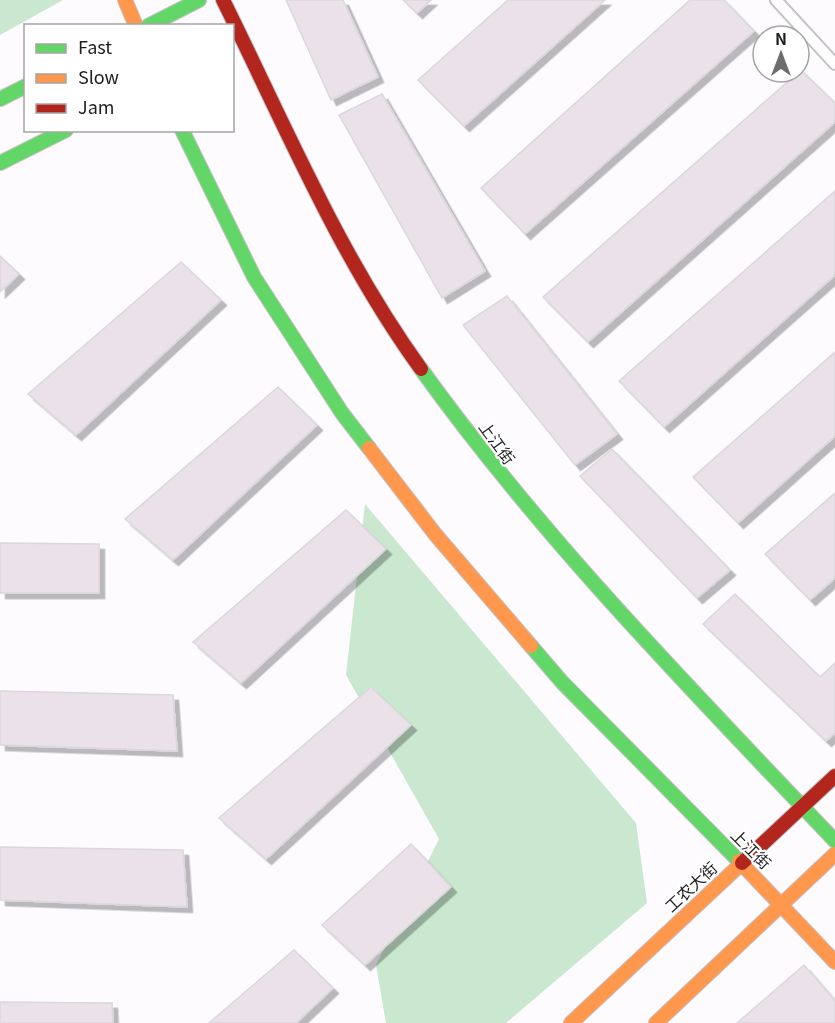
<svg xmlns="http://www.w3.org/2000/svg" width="835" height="1023" viewBox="0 0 835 1023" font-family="Georgia,'Noto Sans SC',serif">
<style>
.green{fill:#cae8cf}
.building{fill:#eae1e9;stroke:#dbd8db;stroke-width:1.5;filter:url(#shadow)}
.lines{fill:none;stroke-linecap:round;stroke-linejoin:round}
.lane-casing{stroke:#c3c1c4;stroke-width:14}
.fast-casing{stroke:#c3c1c4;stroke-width:16}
.slow-casing{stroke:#c3c1c4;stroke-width:16}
.jam-casing{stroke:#c3c1c4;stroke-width:16}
.lane{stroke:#fffeff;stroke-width:10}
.fast{stroke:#63d668;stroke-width:14}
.slow{stroke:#ff974d;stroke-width:14}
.jam{stroke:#b3261e;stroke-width:14}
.labels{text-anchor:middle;stroke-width:4.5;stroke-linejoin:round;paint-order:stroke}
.street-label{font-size:16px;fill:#1e1d1f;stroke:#fff}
</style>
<defs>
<filter id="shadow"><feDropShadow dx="5.5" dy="5.5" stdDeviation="0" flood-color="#0004"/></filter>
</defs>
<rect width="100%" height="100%" fill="#fdfbfe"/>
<g class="green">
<polygon points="0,0 63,0 0,35"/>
<polygon points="365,504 636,823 647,903 506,1023 386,1023 376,965 439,839 346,675"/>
</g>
<g class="building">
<polygon points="286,0 343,0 378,77 331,100"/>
<polygon points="403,0 431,0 417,13"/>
<polygon points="508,0 605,0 464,126 418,80"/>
<polygon points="690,0 724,0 754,31 525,234 481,188"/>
<polygon points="801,70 835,103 835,122 588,342 543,297"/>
<polygon points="382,94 485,271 442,298 339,115"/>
<polygon points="835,191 835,275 664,427 619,381"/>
<polygon points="0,256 19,274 0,292"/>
<polygon points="181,262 221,300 76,435 28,394"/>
<polygon points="507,296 617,434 575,465 463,325"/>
<polygon points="835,352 835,436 738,523 693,477"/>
<polygon points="278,387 317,425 173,560 125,519"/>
<polygon points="612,449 730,570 697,598 580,476"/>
<polygon points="835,493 835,578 810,600 765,554"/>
<polygon points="346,510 386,549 241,683 193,642"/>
<polygon points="0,543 99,544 99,593 0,593"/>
<polygon points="735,594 820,677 835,663 835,733 826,741 703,624"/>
<polygon points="371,687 411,725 266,859 219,818"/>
<polygon points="0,691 173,695 177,751 0,745"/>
<polygon points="411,844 451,887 365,965 322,925"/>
<polygon points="0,847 183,850 187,907 0,900"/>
<polygon points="294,950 333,988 296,1023 209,1023"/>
<polygon points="804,965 835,1001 835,1023 737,1023"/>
<polygon points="0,1002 112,1003 113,1023 0,1023"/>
</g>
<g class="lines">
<g class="lane-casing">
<polyline id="lane" points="776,0 835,64"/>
</g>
<g class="fast-casing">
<g id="fast">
<polyline points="148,26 199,0"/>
<polyline points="0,99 26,86"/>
<polyline points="182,130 254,277 342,413 369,448"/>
<polyline points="0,163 66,130"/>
<path d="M 421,369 C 544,540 691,689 835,841"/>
<polyline points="531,646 562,682 739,861"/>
</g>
</g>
<g class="slow-casing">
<g id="slow">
<polyline points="125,0 136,26"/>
<polyline points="369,448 435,534 531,646"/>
<polyline points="739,861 835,962"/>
<polyline points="571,1023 742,863"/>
<polyline points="656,1023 835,854"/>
</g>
</g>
<g class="jam-casing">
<g id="jam">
<path d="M 223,0 C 285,125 339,256 421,369"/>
<polyline points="742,863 835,776"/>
</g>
</g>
<use href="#lane" class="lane"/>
<use href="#fast" class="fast"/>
<use href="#slow" class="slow"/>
<use href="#jam" class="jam"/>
</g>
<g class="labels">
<g class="street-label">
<text transform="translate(497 443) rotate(54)" y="6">上江街</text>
<text transform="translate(751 849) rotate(45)" y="6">上江街</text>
<text transform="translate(691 887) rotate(-43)" y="6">工农大街</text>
</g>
</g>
<rect x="24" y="24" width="210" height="108" fill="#ffffff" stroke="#a5a5a5" stroke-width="1.5"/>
<rect x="36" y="44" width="30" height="9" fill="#63d668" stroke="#a5a5a5" stroke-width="1.5"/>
<text x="78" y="54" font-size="18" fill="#1e1d1f">Fast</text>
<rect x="36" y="74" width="30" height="9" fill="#ff974d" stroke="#a5a5a5" stroke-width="1.5"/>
<text x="78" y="84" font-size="18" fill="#1e1d1f">Slow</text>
<rect x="36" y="104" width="30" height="9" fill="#b3261e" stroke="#a5a5a5" stroke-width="1.5"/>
<text x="78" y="114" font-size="18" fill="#1e1d1f">Jam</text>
<g transform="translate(781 54)"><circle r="28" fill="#ffffff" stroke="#a5a5a5" stroke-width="1.5"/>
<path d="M0-4.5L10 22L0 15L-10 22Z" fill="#6c6b6d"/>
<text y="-9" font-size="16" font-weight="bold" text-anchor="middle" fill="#1e1d1f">N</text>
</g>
</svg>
